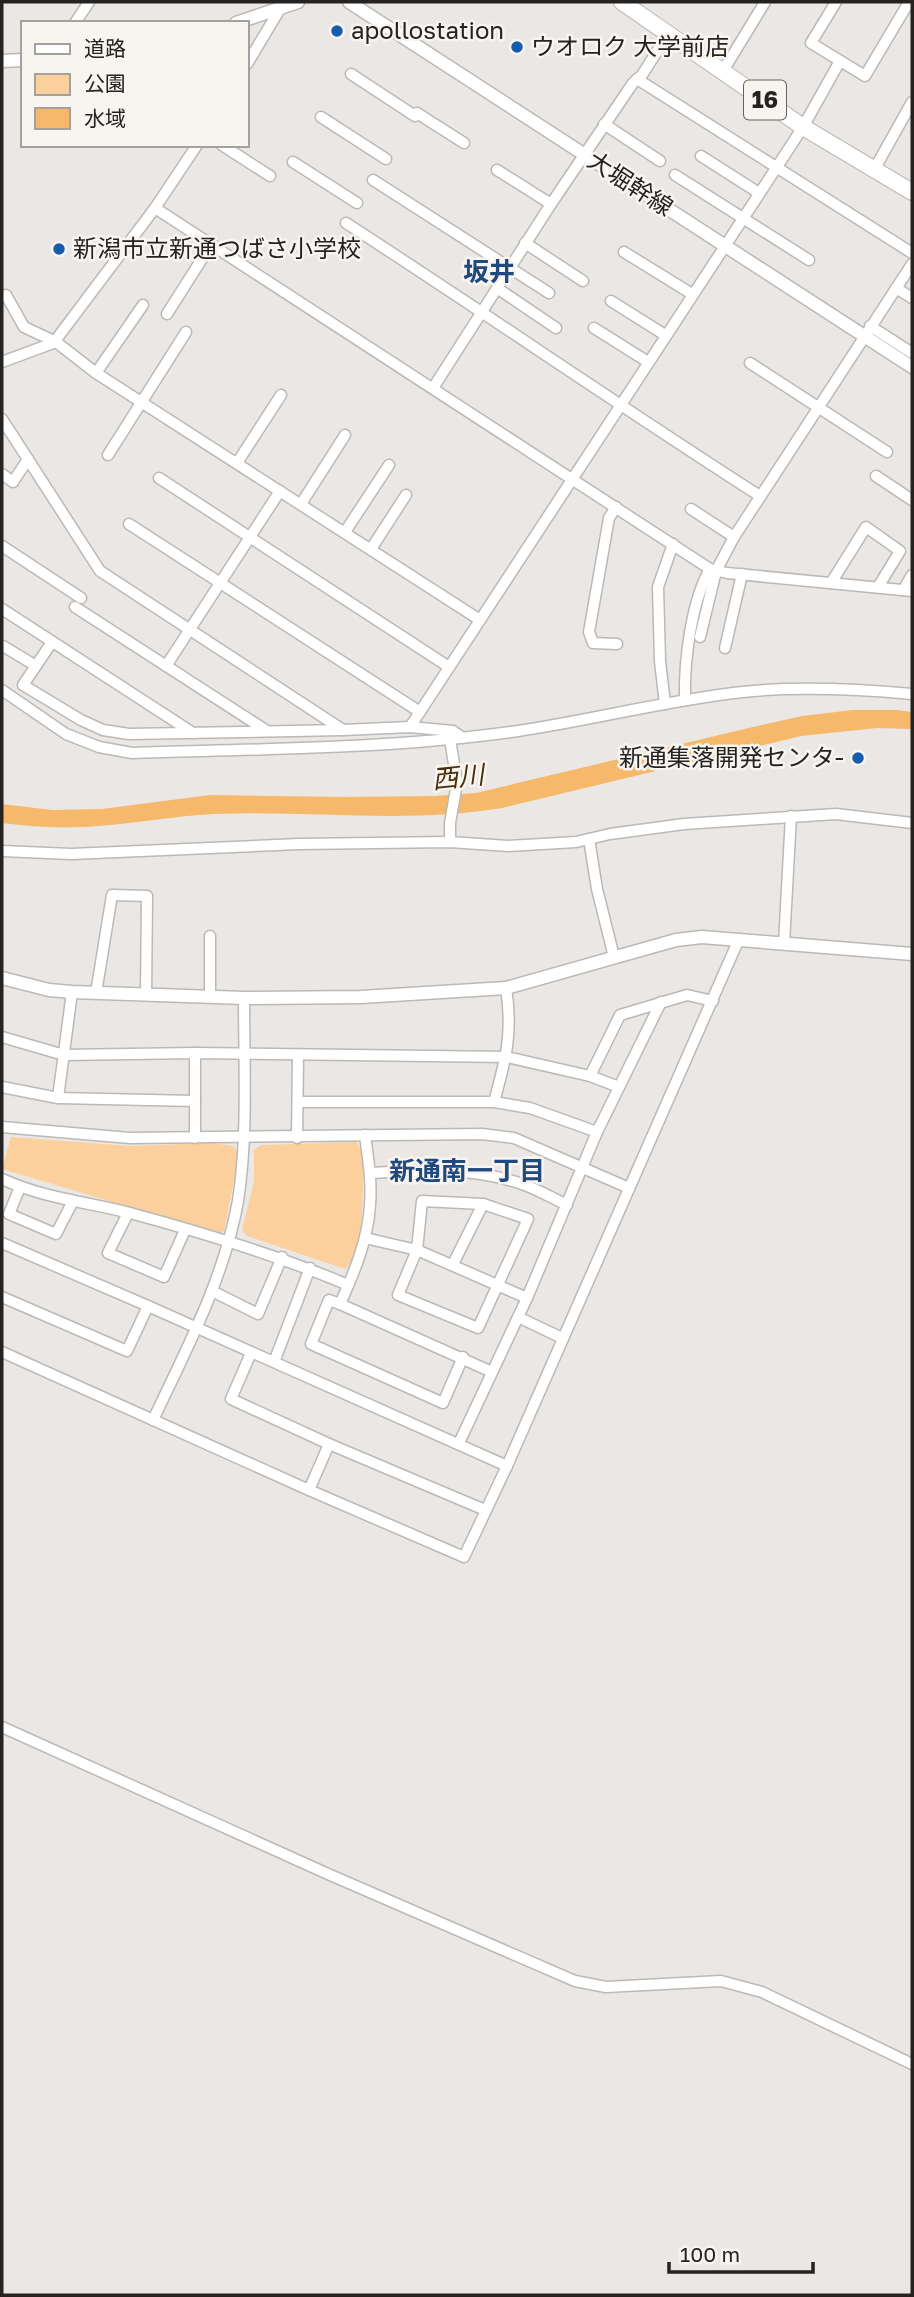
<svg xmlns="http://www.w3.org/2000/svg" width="914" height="2297" viewBox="0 0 914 2297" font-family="'Golos Text','Noto Sans JP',sans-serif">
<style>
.green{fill:#fbd09d}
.water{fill:#f6b86a}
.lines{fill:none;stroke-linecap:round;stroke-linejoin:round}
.minor-casing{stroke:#bbb9b6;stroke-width:13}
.tertiary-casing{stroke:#bbb9b6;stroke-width:15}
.primary-casing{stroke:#bbb9b6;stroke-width:18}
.minor{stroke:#fff;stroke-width:10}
.tertiary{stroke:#fff;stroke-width:12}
.primary{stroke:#fff;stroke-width:16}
.poi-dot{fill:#185cac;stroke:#f8f5f1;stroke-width:2.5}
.labels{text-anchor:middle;stroke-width:5;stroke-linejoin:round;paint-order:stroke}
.shield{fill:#f8f5f1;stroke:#64625f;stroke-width:2}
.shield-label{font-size:23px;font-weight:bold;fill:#242321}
.poi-label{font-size:24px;fill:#242321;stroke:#f8f5f1;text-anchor:start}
.street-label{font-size:24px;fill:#242321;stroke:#f8f5f1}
.neighbourhood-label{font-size:26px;font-weight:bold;fill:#204a7e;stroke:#f8f5f1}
.water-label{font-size:26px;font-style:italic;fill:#472e0c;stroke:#f8f5f1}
</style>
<rect width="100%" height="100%" fill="#eae7e4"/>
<g class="green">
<polygon points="11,1137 130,1146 212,1143 233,1146 239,1155 224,1231 219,1234 2,1169"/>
<path d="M 356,1142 L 363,1151 C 362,1179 367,1250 345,1269 L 247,1236 L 242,1230 L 254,1181 L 254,1150 L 261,1145 Z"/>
</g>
<path class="water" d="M 853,710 L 897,710 L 912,712 L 912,729 L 877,728 L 801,736 L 502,808 C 407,824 310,810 214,814 C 175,816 136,823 98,826 C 66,829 33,827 2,823 L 2,804 L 52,810 L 102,809 L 210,795 L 345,797 L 435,796 L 476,793 L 757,726 L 802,716 Z"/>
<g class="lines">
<g class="minor-casing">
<g id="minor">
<polyline points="836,2 811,43 865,76 909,2"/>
<polyline points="75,23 89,2"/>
<polyline points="247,64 280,9"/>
<polyline points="723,71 765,2"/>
<polyline points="351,74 415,116"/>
<polyline points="637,79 912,253"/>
<polyline points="417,113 464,143"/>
<polyline points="321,117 386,159"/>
<polyline points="604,124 660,161"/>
<polyline points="197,145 155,208 58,337 56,342 96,373 480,620"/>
<polyline points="222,145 270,176"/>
<polyline points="701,156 759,193"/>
<polyline points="293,162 357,203"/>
<polyline points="497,170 551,204"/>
<polyline points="874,170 912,102"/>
<polyline points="675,175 809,260"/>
<polyline points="373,180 549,293"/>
<polyline points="155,208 710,569 727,573 912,591"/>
<path d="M 346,223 C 485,313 621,407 760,496"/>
<polyline points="525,243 583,281"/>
<polyline points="624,252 692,294"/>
<polyline points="497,288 556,328"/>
<polyline points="896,288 912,298"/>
<polyline points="6,295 24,327 56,342"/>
<polyline points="611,301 665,335"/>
<polyline points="167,314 212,243"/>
<polyline points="870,326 912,353"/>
<polyline points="594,328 648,362"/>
<polyline points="2,362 56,342"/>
<polyline points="750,363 887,452"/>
<polyline points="96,373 143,305"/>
<polyline points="433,388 551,204 633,83 642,75 668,34"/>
<polyline points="2,419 100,571 343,730 410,727 453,731 463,738"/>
<polyline points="108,455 186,332"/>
<polyline points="237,463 281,395"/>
<polyline points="2,474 13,482 28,459"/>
<polyline points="876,476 912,500"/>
<polyline points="159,478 449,667"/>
<polyline points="301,504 345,435"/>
<polyline points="616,507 609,518 589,632 593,643 617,644"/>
<polyline points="691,509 734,537"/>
<polyline points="129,524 420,712"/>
<polyline points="345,532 389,465"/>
<polyline points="2,546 81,598"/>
<polyline points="371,549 406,495"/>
<polyline points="831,583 866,527 900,551 878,587"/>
<polyline points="903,590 912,575"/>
<polyline points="75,607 267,731"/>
<polyline points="2,609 193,733"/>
<polyline points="700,637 716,571 734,537 912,264"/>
<polyline points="52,642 23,685 81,720 103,730 129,734 343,730"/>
<polyline points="3,646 36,666"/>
<polyline points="725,648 742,574"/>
<polyline points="166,666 280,491"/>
<path d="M 2,690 L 66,734 L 99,747 L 132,753 C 261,749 390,749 518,731 C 593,720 667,700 743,692 C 799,686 856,689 912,694"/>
<path d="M 685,699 C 684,662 691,602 710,569"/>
<polyline points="665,704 660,661 658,587 673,544"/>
<polyline points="410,727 803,127 840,61"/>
<polyline points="450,739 457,783 450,823 450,842"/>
<polyline points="589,839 597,889 614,957"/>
<polyline points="2,851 71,854 299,844 450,842 508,846 576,842 610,834 684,824 836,814 912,823"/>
<polyline points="210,936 210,997"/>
<polyline points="784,943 791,816"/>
<polyline points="96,993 112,895 147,896 146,995"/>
<polyline points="2,1037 64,1055 195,1053 507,1057 590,1076 619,1087"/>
<polyline points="195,1053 195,1138"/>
<polyline points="590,1076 620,1015 687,995 713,1001"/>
<polyline points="2,1087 58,1098 195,1101"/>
<polyline points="58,1098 72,992"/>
<polyline points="298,1102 494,1102 530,1108 597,1132"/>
<path d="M 494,1102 C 506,1059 513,1032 506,988"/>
<polyline points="2,1127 130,1138 482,1134 514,1138 629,1188"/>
<path d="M 365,1135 C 368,1158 372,1182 370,1205 C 368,1240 354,1273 340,1304 L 492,1372"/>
<polyline points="297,1138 298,1056"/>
<path d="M 370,1173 C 422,1170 472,1167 522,1184 C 537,1189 552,1198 567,1205"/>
<path d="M 2,1179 C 43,1198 87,1202 130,1213 C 204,1233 278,1255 348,1285"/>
<polyline points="20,1187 9,1214 56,1234 73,1201"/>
<polygon points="422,1201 483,1204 528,1219 478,1328 398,1295 417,1250"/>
<polyline points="128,1213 108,1253 164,1277 185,1230"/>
<polyline points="365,1238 417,1250 527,1298"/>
<polyline points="2,1243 148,1306 507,1466"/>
<polyline points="453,1264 483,1204"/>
<polyline points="212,1291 258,1314 282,1257"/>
<polyline points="2,1297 127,1351 148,1306"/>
<polyline points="340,1304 329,1300 311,1344 443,1403 463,1357"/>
<polyline points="518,1317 562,1338"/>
<polyline points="2,1352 309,1490 464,1557 507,1466 739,939"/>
<polyline points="251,1353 231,1399 329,1444 485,1510"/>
<polyline points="274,1362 310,1268"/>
<path d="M 153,1420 C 186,1350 224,1279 238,1201 C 248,1137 244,1063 244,998"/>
<polyline points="459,1443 527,1298 597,1132 661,1002"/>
<polyline points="309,1490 329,1444"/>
<polyline points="2,1727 328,1874 575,1981 606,1987 721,1981 762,1992 912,2064"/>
</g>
</g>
<g class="tertiary-casing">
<g id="tertiary">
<polyline points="349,2 912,367"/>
<polyline points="236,23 298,2"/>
<polyline points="2,61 23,60"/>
<polyline points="2,978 49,990 72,992 244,998 361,997 506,988 676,940 702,937 912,954"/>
</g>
</g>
<g class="primary-casing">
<polyline id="primary" points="622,2 803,127 912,192"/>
</g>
<use href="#minor" class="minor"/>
<use href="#tertiary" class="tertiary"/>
<use href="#primary" class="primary"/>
</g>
<g class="poi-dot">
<circle cx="337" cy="31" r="7"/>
<circle cx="517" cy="47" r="7"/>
<circle cx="59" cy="249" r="7"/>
<circle cx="858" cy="758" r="7"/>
</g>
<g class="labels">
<rect class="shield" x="744" y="80.5" width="42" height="39" rx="5"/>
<g class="shield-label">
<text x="765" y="108">16</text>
</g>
<g class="poi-label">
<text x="351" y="39">apollostation</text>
<text x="531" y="55">ウオロク 大学前店</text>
<text x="73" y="257">新潟市立新通つばさ小学校</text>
<text x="844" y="766" text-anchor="end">新通集落開発センタ-</text>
</g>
<g class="street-label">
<text transform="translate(630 184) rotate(33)" y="8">大堀幹線</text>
</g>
<g class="neighbourhood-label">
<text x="489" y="281">坂井</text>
<text x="467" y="1180">新通南一丁目</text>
</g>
<g class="water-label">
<text transform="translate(458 777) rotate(-6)" y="9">西川</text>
</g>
</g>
<rect width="914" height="2297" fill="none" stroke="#242321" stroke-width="7"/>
<rect x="21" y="21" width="228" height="126" fill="#f8f5f1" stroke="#a3a19e" stroke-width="2"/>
<rect x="35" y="44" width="35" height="10" fill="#ffffff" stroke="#a3a19e" stroke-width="2"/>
<text x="84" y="56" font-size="21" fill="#242321">道路</text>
<rect x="35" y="74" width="35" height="21" fill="#fbd09d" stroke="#a3a19e" stroke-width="2"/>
<text x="84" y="91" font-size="21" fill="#242321">公園</text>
<rect x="35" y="108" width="35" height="21" fill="#f6b86a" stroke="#a3a19e" stroke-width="2"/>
<text x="84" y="126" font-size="21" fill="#242321">水域</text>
<path d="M669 2262v10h144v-10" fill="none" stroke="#242321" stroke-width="3.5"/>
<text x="680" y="2262" font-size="21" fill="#242321" stroke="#f8f5f1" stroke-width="5" paint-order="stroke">100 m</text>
</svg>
